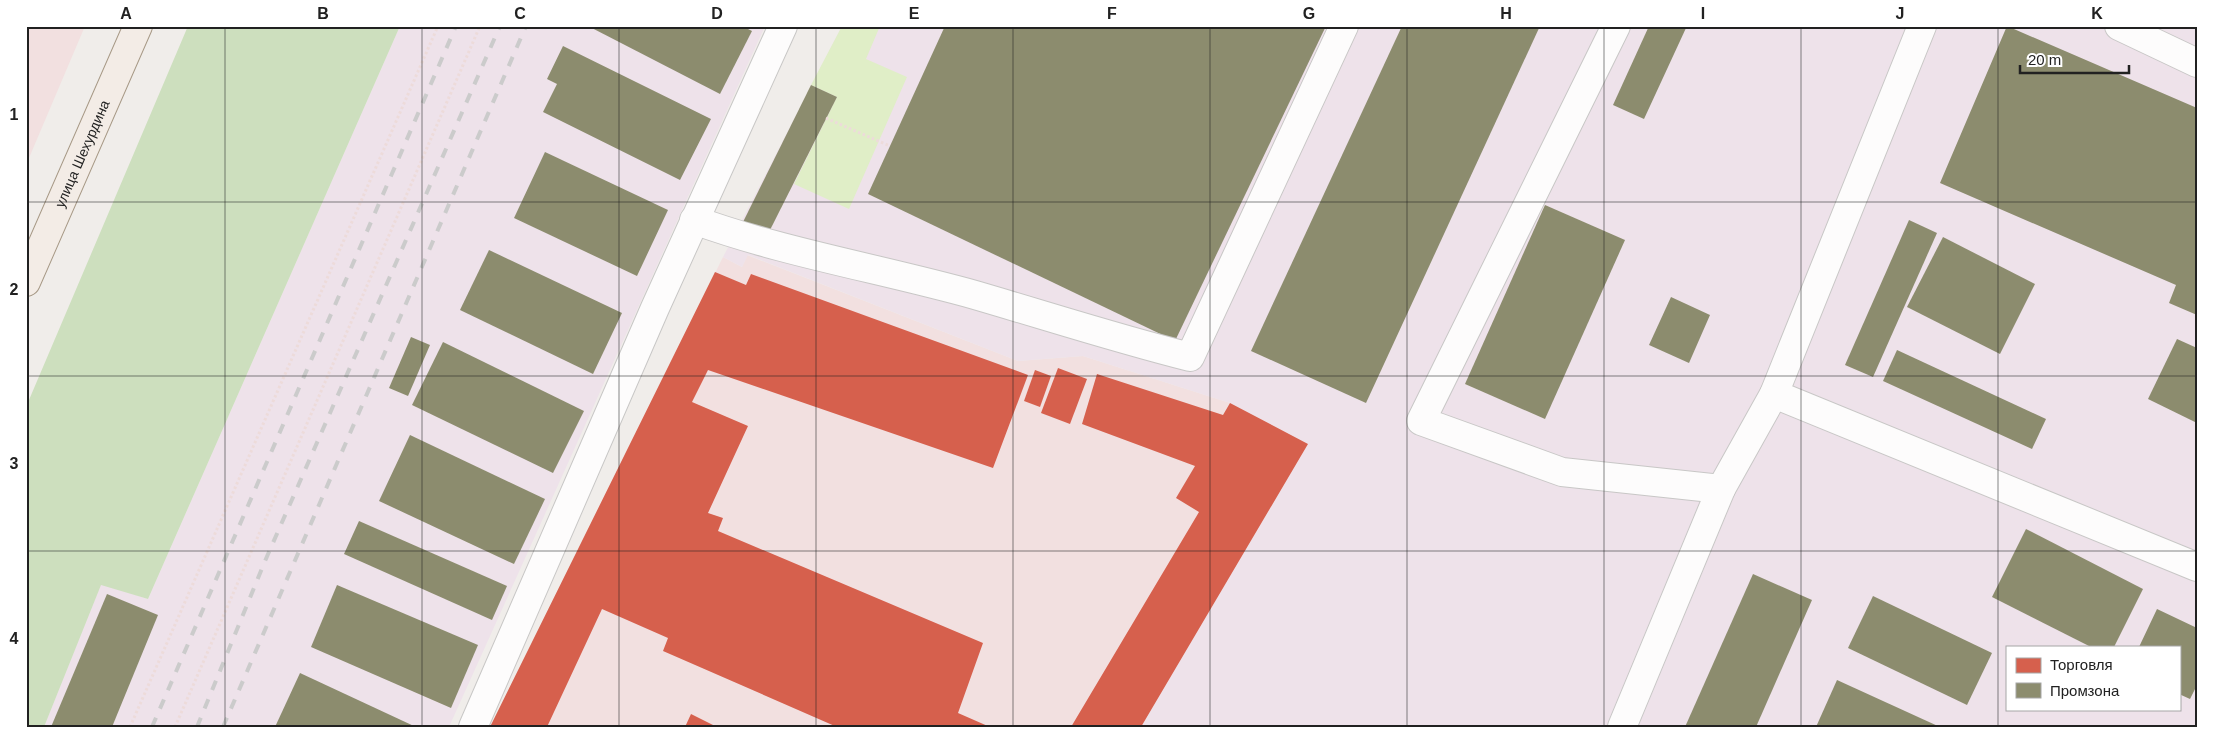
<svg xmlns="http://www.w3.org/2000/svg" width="2223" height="753" viewBox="0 0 2223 753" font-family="Arial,sans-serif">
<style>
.commercial{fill:#f2e0e0}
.industrial{fill:#eee2ea;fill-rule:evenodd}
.grass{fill:#e0eec7}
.forest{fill:#cddfbe}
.shops{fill:#d6604d}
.industry{fill:#8c8c6e}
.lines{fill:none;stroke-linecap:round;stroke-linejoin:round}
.minor-casing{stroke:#c8c7c6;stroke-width:30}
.major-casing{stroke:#a79986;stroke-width:30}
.path{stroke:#eddbda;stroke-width:3;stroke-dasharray:2.5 2.5;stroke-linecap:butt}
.minor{stroke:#fdfcfc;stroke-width:28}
.major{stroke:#f3ece6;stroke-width:28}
.rail{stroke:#cbcbcb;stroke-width:4;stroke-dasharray:10 10;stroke-linecap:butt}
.grid{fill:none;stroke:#212121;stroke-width:1;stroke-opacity:0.55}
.labels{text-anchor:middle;stroke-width:5;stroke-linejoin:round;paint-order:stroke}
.street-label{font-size:14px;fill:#212121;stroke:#fff}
.neatline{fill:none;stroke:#212121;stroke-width:2}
.grid-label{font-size:16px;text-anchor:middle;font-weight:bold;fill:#212121}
</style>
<rect width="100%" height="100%" fill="#f0edea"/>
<g class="commercial">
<polygon points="26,26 85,26 26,165"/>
<polygon points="747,255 1018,361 1083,356 1230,403 1308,444 1141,727 490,727 723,257 742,267"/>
</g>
<g class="industrial">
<polygon points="400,26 765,26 449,727 44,727 101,584 148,599"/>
<path d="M 842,26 L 2197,26 L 2197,727 L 1141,727 L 1308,444 L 1230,403 L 1083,356 L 1018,361 L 748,255 L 742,267 L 723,257 ZM 2007,647 L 2179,647 L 2179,709 L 2007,709 Z"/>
</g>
<polygon class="grass" points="842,26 880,26 866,59 907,77 849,209 794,184 837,97 811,85"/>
<polygon class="forest" points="188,26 400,26 148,599 101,585 44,727 26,727 26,407"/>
<g class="shops">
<polygon points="715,272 746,285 751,274 1028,375 993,468 708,370 692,402 748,426 708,513 723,518 718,531 983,643 958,713 990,727 837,727 663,651 668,638 602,609 547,727 490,727"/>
<polygon points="1058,368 1087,379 1070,424 1041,413"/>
<polygon points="1035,370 1051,376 1040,407 1024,401"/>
<polygon points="1097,374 1223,415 1230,403 1308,444 1141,727 1071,727 1199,512 1176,498 1195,466 1082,424"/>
<polygon points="691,714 717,727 685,727"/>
</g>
<g class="industry">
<polygon points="588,26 742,26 752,31 720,94"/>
<polygon points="945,26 1326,26 1175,341 868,194"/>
<polygon points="1402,26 1540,26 1366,403 1251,351"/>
<polygon points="1649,26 1686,28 1644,119 1613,105"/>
<polygon points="2007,26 2197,108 2197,315 2169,303 2176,285 1940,183"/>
<polygon points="563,46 711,119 680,180 543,112 557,84 547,79"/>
<polygon points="811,85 837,97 768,234 743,222"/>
<polygon points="545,152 668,210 637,276 514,218"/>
<polygon points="1545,205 1625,240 1545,419 1465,384"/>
<polygon points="1909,220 1937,233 1873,377 1845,365"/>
<polygon points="1943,237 2035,284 2000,354 1907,307"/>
<polygon points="489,250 622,313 593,374 460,310"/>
<polygon points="1671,297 1710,315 1689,363 1649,345"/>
<polygon points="411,337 430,345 408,396 389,388"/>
<polygon points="2177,339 2197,348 2197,423 2148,399"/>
<polygon points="443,342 584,411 553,473 412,405"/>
<polygon points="1897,350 2046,419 2032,449 1883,381"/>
<polygon points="410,435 545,499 514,564 379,501"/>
<polygon points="359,521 507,586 492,620 344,554"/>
<polygon points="2026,529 2143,589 2114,647 2091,647 1992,597"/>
<polygon points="1753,574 1812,600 1756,727 1685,727"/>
<polygon points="337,585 478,645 451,708 311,647"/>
<polygon points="107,594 158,615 112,727 51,727"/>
<polygon points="1873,596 1992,653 1967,705 1848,648"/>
<polygon points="2157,609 2197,628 2197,685 2190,699 2179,694 2179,647 2139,647"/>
<polygon points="300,673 416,727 275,727"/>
<polygon points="1837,680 1940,727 1816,727"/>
</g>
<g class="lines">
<g class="minor-casing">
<g id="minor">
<polyline points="1616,26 1421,421 1562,472 1721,489 1774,394 1922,26"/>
<polyline points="2119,26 2197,63"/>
<path d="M 694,220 C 785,253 882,269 975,295 C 1047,316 1118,339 1190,357 L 1344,26"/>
<polyline points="1774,394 2197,567"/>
<polyline points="473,727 655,308 783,26"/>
<polyline points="1622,727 1721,489"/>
</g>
</g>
<g class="major-casing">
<g id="major">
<path id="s1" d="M 26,282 L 138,26"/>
</g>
</g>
<g class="path">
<polyline points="826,118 890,146"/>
<polyline points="130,727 438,26"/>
<polyline points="175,727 480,26"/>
</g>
<use href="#minor" class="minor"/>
<use href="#major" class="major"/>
<g class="rail">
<polyline points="152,727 456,26"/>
<polyline points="197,727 265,561 500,26"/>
<polyline points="223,727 526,26"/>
</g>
</g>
<path class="grid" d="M 225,26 L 225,727M 422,26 L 422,727M 619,26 L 619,727M 816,26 L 816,727M 1013,26 L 1013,727M 1210,26 L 1210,727M 1407,26 L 1407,727M 1604,26 L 1604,727M 1801,26 L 1801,727M 1998,26 L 1998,727M 26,202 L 2197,202M 26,376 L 2197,376M 26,551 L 2197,551"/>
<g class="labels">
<g class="street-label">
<text dy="5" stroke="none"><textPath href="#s1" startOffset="140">улица Шехурдина</textPath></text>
</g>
</g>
<rect width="2223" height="753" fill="none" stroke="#ffffff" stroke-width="55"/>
<rect x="2006" y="646" width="175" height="65" fill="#ffffff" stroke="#a6a6a6"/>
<rect x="2016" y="658" width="25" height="15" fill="#d6604d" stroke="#a6a6a6"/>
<text x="2050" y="670" font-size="15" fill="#212121">Торговля</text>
<rect x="2016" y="683" width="25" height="15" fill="#8c8c6e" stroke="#a6a6a6"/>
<text x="2050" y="696" font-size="15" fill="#212121">Промзона</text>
<path d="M2020 65v8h109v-8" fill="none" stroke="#212121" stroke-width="2.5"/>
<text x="2028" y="65" font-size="15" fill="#212121" stroke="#ffffff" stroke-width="4" paint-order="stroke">20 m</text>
<rect x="28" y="28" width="2168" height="698" class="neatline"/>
<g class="grid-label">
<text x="126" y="19">A</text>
<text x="323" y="19">B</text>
<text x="520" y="19">C</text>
<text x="717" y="19">D</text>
<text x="914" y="19">E</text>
<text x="1112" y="19">F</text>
<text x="1309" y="19">G</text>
<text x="1506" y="19">H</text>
<text x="1703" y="19">I</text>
<text x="1900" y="19">J</text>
<text x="2097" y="19">K</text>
<text x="14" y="120">1</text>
<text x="14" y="295">2</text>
<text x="14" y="469">3</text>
<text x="14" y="644">4</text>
</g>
</svg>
